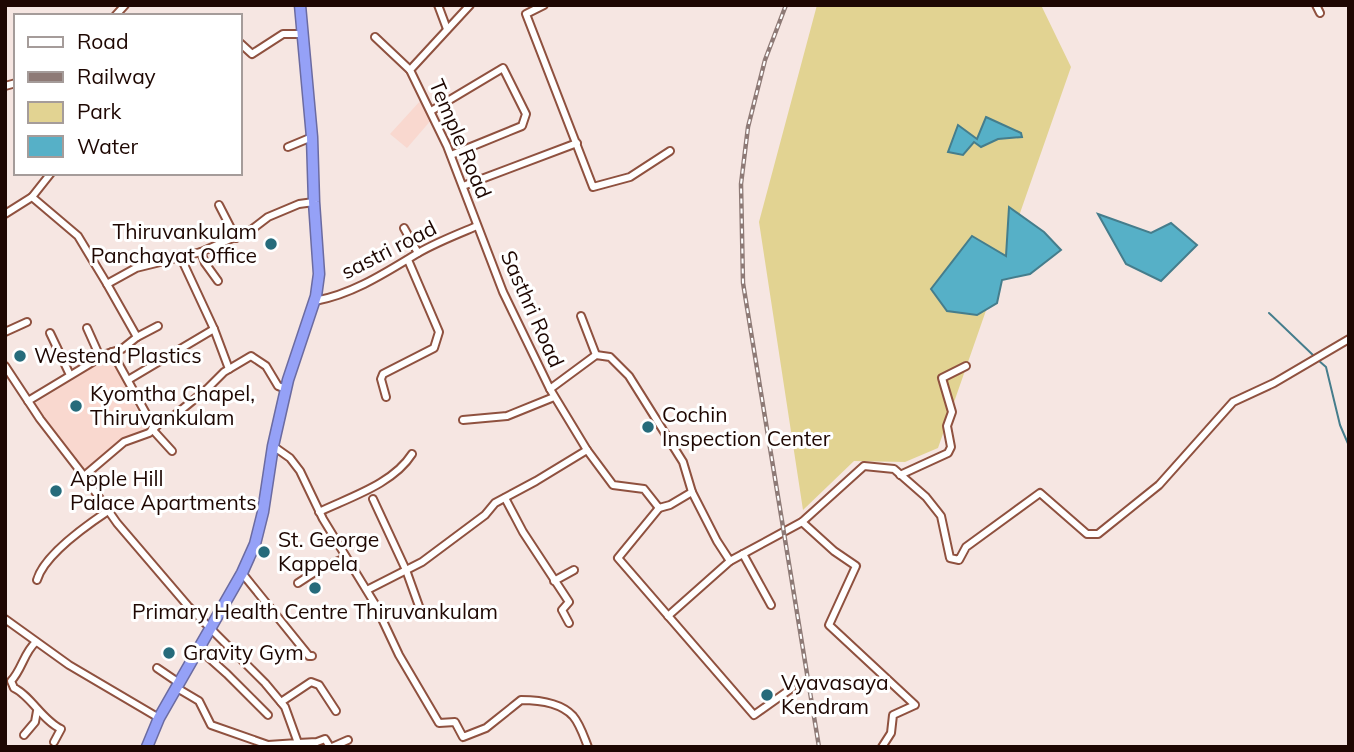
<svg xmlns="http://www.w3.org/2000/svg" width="1354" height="752" viewBox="0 0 1354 752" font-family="Mulish,sans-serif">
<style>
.built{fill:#f9d8cf}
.green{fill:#e2d392}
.water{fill:#56b0c7;stroke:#457d8c;stroke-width:2}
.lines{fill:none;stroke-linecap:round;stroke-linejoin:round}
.stream{stroke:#457d8c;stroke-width:2}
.minor-casing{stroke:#8f513f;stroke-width:10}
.highway-casing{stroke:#6b6ba1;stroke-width:13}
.minor{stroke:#fff;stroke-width:6}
.highway{stroke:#95a1f7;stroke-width:10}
.rail-casing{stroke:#8e7a76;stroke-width:4.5}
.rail{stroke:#fff;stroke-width:2;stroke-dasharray:5;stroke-linecap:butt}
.poi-dot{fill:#266b7b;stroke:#fff;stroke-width:2.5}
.labels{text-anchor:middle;stroke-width:6;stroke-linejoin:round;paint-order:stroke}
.street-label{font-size:21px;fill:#1e0702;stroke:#fff}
.poi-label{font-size:21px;fill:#1e0702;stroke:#fff;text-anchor:start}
</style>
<rect width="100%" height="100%" fill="#f6e6e2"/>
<g class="built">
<polygon points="422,99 432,119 407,148 390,134"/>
<polygon points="112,355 147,432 126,439 85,473 34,404"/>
</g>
<polygon class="green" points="817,5 1041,5 1071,67 938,448 905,462 854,461 803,510 759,222"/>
<g class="water">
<polygon points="986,117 1021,133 1022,137 998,139 981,147 974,142 963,155 948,152 958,125 977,139"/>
<polygon points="1009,207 1044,232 1061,250 1030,274 1002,280 997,303 977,315 947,311 931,289 972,236 1006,256"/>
<polygon points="1098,214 1151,233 1171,223 1197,245 1161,281 1126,264"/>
</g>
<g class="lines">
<g class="stream">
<polyline points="1269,313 1314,356"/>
<polyline points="1318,360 1326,367 1340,425 1349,446"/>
</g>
<g class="minor-casing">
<g id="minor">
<polyline points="438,5 447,29"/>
<polyline points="470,5 410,70 447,146 503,292 550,389 587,450"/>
<polyline points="544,5 526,14 593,187 630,177 670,151"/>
<polyline points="1316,5 1320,13"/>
<polyline points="115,16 125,5"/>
<polyline points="375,37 410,70"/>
<polyline points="240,43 252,54 283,34 302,34"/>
<polyline points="5,86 16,83"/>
<polyline points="431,111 503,68 526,114 522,126 451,155"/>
<polyline points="288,147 312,137"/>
<polyline points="463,186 577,143"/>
<polyline points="32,197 51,173"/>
<polyline points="219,205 236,238"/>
<polyline points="5,214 32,197 78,236 107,284 136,268 201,252 251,230 268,217 299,204 314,202"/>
<polyline points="404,228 418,253"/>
<polyline points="201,252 205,263 218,281"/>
<polyline points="181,258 214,329"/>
<path d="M 315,301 C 353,294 385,273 418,253 C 437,242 458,234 477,226"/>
<polyline points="581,316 596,355"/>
<polyline points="87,328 100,357"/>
<polyline points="5,332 27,322"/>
<polyline points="50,333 70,375"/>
<polyline points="137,337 158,326"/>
<polyline points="112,352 154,428"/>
<polyline points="5,366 40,419 84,476 117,523 188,606 265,683 285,707 298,743 268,745 211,725 199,701 177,688"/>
<polyline points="128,380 214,329 229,369"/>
<polyline points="550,389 596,355 610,357 629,376 683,462 692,492 717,541 730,561 802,522 864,466 894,469 926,497 941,516 950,558 959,560 966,547 1040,493 1087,534 1098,534 1159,485 1233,402 1274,383 1349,339"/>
<polyline points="386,397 381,379 383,374 434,348 439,332 408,260"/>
<polyline points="28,401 106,354 122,349 137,337 107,284"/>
<polyline points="463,420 507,416 554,397"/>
<polyline points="152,429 172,451"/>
<path d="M 273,446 L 290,458 L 300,471 L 323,519 L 375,604 L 399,655 L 439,723 L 455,722 L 463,737 L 486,728 L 521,700 C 538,700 561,703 573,716 C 580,724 584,737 588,747"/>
<polyline points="900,475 948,453 951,447 947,426 952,412 942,378 966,366"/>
<polyline points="84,476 124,442 149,433 163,420 175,415 207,389 224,372 251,356 266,366 278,386 286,389"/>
<polyline points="505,498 523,532 569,602 562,610 569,623"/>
<polyline points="373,499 406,570 420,609"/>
<polyline points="659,508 618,558 754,715 792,688"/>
<path d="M 319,512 C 350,497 393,484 412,454"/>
<polyline points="802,522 834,551 856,566 829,625 915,705 893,715 891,733 882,747"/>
<polyline points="743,554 771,605"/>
<polyline points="242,573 309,656 312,656"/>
<path d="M 37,580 C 44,555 87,525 108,511"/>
<polyline points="554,581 574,570"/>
<polyline points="298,583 321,568 346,558"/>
<polyline points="367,590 422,562 485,515 495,503 536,481 587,450 613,485 644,489 659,508 670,505 692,492"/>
<polyline points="668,616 730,561"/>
<polyline points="5,619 69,665 159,718"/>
<path d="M 36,642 C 24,652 22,670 11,681 L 14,688 C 30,695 43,721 61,729 L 54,742"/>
<polyline points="199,649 227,674 268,715"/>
<polyline points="157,668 179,683"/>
<polyline points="281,702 311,682 319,685 336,711"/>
<polyline points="24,735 35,722 37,711"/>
<polyline points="298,743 317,742 325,739 330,747"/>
<polyline points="332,747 348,740"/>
</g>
</g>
<g class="highway-casing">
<polyline id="highway" points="147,747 159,718 242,573 255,544 263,512 273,446 288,380 316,296 319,274 314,202 312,137 300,5"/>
</g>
<use href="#minor" class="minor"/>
<use href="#highway" class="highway"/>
<g class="rail-casing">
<polyline id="rail" points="786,5 765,60 748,127 741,184 743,283 819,747"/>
</g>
<use href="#rail" class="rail"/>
</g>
<g class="poi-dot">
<circle cx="271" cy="244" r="7"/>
<circle cx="20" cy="356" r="7"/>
<circle cx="76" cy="406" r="7"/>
<circle cx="648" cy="427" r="7"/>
<circle cx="56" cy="491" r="7"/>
<circle cx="264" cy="552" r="7"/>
<circle cx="315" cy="588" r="7"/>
<circle cx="169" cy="653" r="7"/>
<circle cx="767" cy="695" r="7"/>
</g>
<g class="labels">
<g class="street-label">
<text transform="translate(460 139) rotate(67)" y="7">Temple Road</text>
<text transform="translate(389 250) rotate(-27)" y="7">sastri road</text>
<text transform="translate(532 309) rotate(66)" y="7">Sasthri Road</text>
</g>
<g class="poi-label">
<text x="257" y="239" text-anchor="end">Thiruvankulam<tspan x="257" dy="24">Panchayat Office</tspan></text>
<text x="34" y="363">Westend Plastics</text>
<text x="90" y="401">Kyomtha Chapel,<tspan x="90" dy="24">Thiruvankulam</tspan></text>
<text x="662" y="422">Cochin<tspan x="662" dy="24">Inspection Center</tspan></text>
<text x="70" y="486">Apple Hill<tspan x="70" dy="24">Palace Apartments</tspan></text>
<text x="278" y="547">St. George<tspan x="278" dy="24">Kappela</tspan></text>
<text x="315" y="619" text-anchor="middle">Primary Health Centre Thiruvankulam</text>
<text x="183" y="660">Gravity Gym</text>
<text x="781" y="690">Vyavasaya<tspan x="781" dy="24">Kendram</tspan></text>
</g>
</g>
<rect width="1354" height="752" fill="none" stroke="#1e0702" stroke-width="14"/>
<rect x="14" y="14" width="228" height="161" fill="#ffffff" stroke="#a59c9a" stroke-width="2"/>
<rect x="28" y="37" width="35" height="10" fill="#ffffff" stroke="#a59c9a" stroke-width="2"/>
<text x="77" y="49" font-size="21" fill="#1e0702">Road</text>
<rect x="28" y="72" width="35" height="10" fill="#8e7a76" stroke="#a59c9a" stroke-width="2"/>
<text x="77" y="84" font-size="21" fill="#1e0702">Railway</text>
<rect x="28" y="102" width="35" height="21" fill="#e2d392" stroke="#a59c9a" stroke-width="2"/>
<text x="77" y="119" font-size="21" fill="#1e0702">Park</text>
<rect x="28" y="136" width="35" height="21" fill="#56b0c7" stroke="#a59c9a" stroke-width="2"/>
<text x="77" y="154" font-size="21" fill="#1e0702">Water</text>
</svg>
